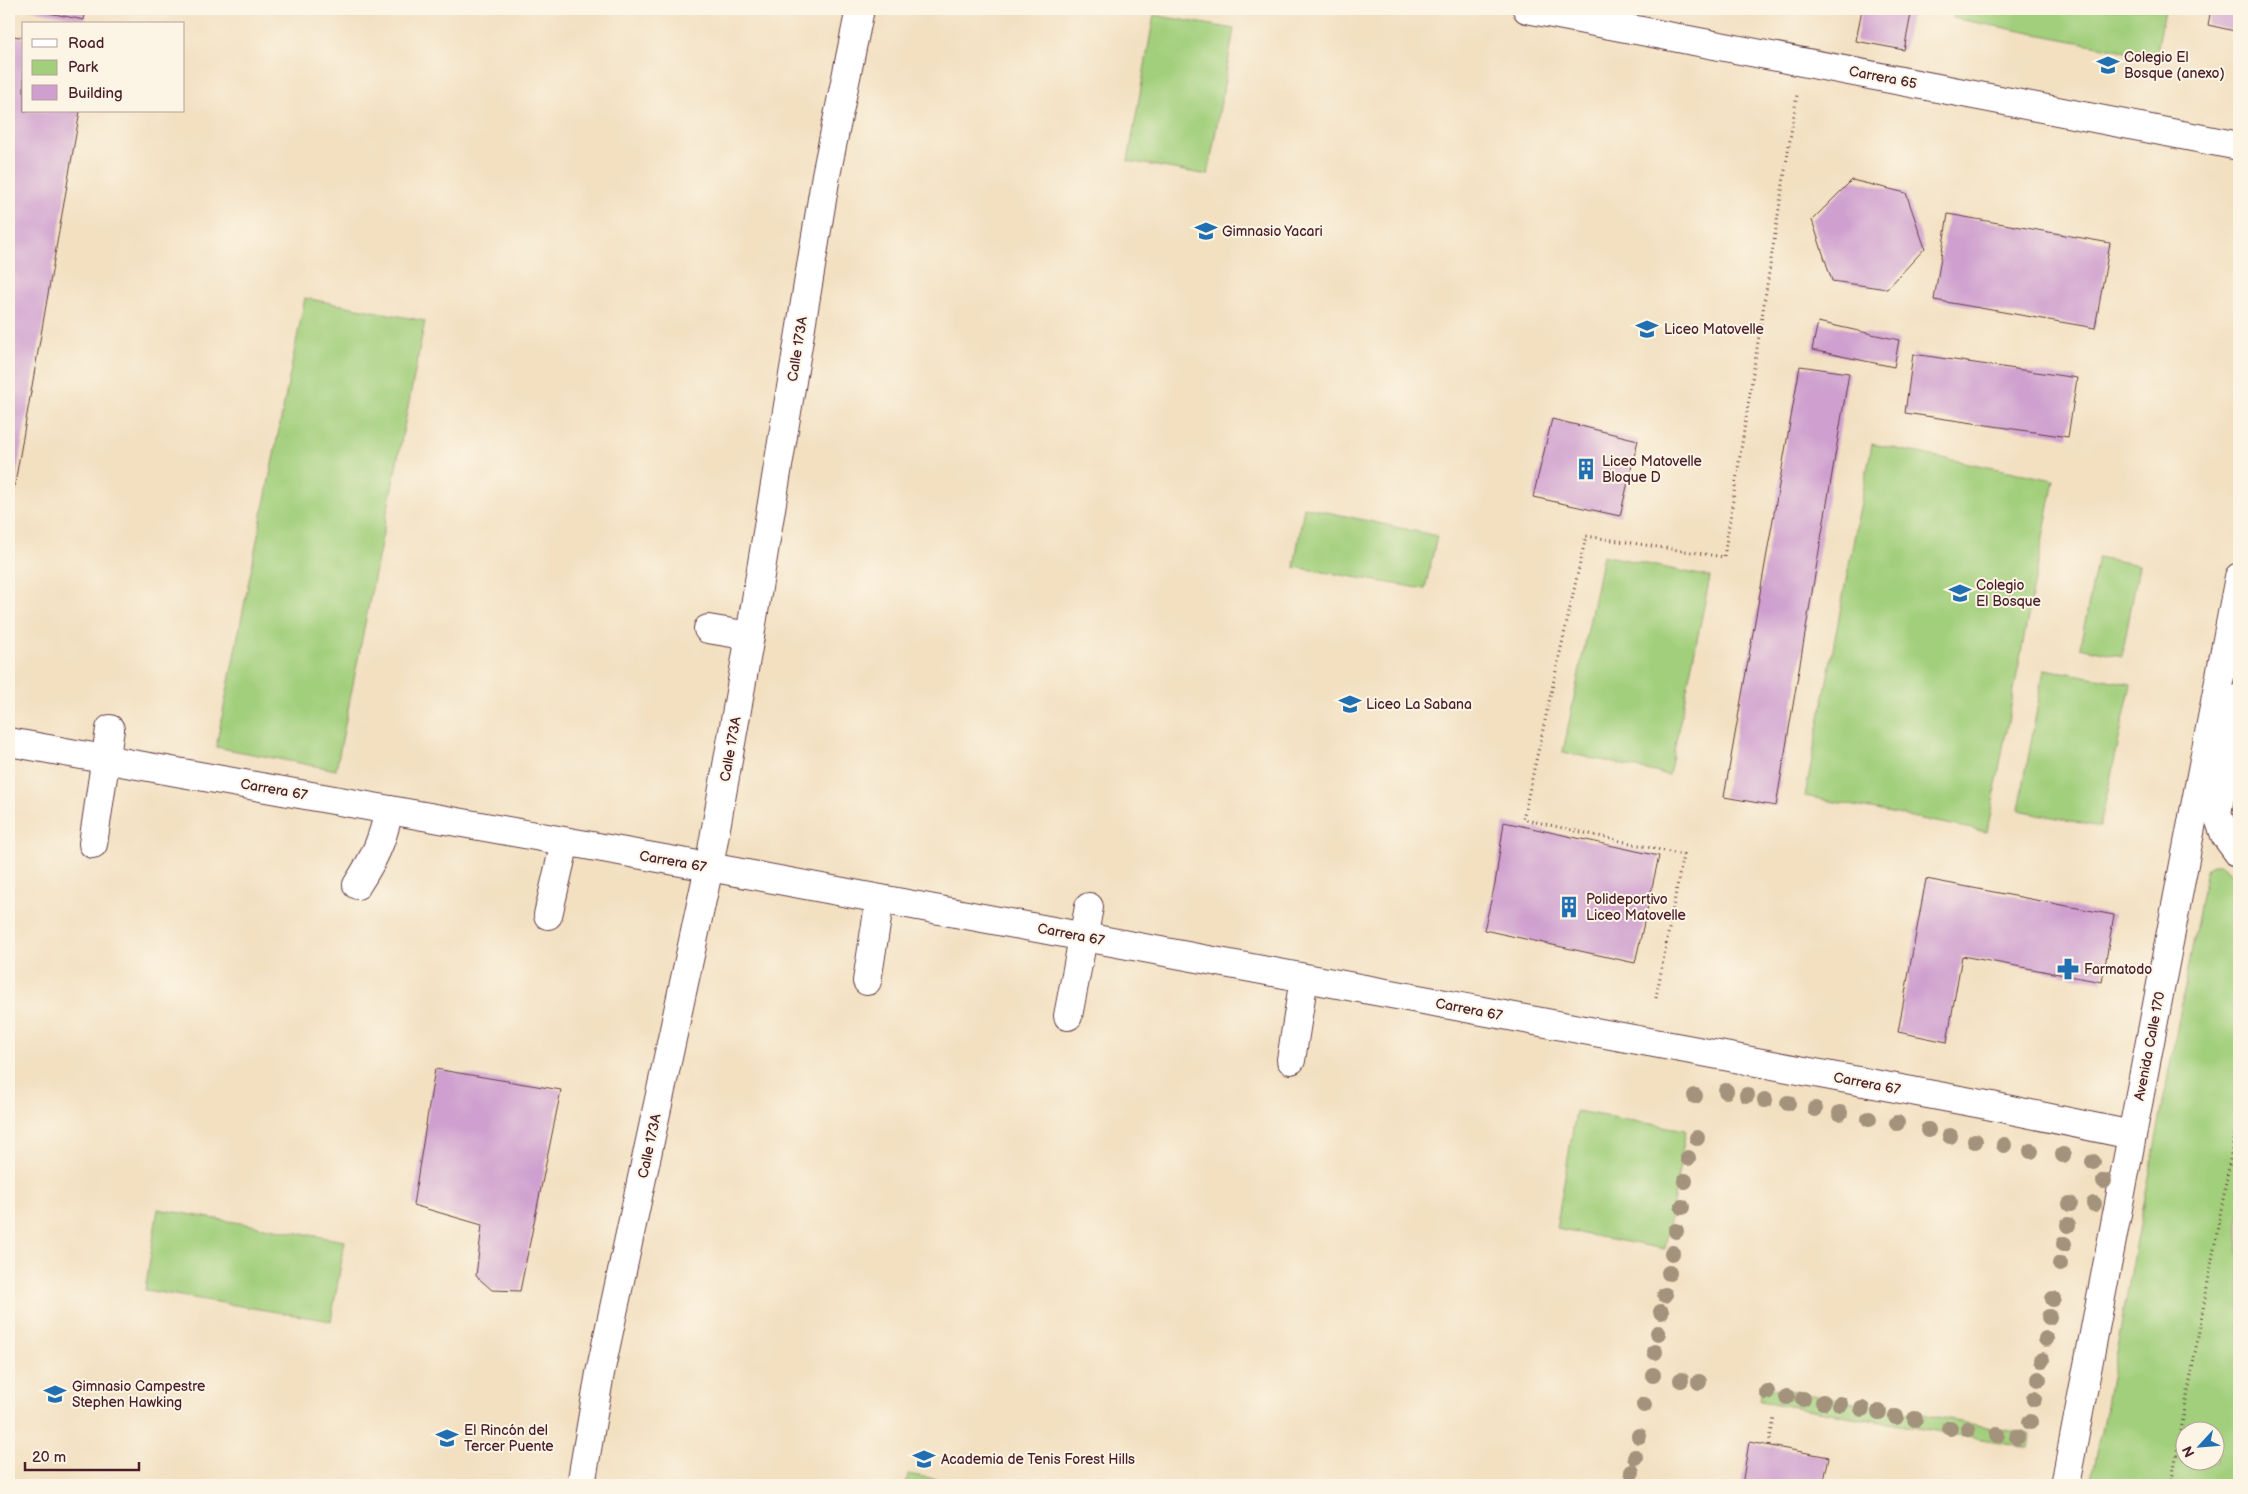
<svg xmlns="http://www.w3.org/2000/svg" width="2248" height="1494" viewBox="0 0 2248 1494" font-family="'Balsamiq Sans',sans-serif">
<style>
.green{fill:#a2cf7c;stroke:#767754;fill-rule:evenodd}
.building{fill:#cfa0cf}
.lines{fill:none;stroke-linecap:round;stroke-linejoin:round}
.minor-casing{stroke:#633c42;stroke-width:30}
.major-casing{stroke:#633c42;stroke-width:30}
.path{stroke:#633c42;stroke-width:3;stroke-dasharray:1 4;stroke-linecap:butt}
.minor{stroke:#fff;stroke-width:28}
.major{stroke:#fff;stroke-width:28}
.tree{fill:#a4937c}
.labels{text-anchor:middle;stroke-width:4;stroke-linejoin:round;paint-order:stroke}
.poi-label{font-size:14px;fill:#4a1f2b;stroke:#fcf5e5;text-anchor:start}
.street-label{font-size:14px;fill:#4a1f2b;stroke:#fcf5e5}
</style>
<rect width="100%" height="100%" fill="#fcf5e5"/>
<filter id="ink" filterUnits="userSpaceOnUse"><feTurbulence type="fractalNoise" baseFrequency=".02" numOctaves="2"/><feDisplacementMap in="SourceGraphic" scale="10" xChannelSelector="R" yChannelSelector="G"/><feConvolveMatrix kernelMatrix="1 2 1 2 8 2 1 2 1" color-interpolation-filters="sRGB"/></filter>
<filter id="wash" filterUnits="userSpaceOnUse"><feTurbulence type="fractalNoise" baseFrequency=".0096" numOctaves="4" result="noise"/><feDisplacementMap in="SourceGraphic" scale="20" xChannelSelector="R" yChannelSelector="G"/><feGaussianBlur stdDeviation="1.12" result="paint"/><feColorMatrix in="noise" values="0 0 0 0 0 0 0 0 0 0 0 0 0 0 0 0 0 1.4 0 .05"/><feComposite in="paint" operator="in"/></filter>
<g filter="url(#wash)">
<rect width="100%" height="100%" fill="#f2e0c1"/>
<g class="green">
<polygon points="1955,9 2165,9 2156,57 1953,18"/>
<polygon points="1154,15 1234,29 1208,175 1128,161"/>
<polygon points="305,298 425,321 336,770 216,747"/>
<polygon points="1872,444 2054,480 1987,832 1805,796"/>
<polygon points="1304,507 1437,536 1425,589 1294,567"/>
<polygon points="1603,555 1710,577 1669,775 1563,752"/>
<polygon points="2098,557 2139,565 2122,656 2080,647"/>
<polygon points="2044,669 2131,684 2100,827 2019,810"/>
<path d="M 2213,864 L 2220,864 L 2239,882 L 2239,1449 L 2233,1485 L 2091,1485 L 2207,869 ZM 2186,1432 L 2216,1432 L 2216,1462 L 2186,1462 Z"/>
<polygon points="1576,1111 1686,1130 1665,1249 1556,1229"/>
<polygon points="158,1209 345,1241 331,1321 145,1290"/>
<polygon points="1762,1386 2026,1434 2030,1436 2028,1447 1760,1401"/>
<polygon points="908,1474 966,1485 906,1485"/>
</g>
<g id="blocks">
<g class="building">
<polygon points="29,9 86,9 84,20"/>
<polygon points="1862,9 1912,9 1904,50 1856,41"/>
<polygon points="2211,9 2239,9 2239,32 2208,25"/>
<polygon points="9,35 24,38 24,111 80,111 14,489 9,488"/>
<polygon points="1852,180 1906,193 1925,248 1887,289 1832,281 1812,220"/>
<polygon points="1948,214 2110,243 2095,328 1934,300"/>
<polygon points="1818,322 1899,340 1894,367 1812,350"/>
<polygon points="1913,354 2077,378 2068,437 1905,413"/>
<polygon points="1800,366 1849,373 1776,806 1724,797"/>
<polygon points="1552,419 1638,440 1620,516 1533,497"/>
<polygon points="1504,822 1659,856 1635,963 1484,930 1495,884"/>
<polygon points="1926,879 2114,915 2102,982 1962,956 1947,1042 1898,1032"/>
<polygon points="435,1069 561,1090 520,1291 492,1290 476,1276 482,1225 413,1205"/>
<polygon points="1749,1442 1829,1457 1823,1485 1742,1485"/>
</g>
</g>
</g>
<g filter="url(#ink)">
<use href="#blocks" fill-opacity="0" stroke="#633c42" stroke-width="1"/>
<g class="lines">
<g class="minor-casing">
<g id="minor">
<polyline points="1527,9 2239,146"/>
<polyline points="708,629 750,636"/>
<polyline points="9,742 709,867 1987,1105 2132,1135"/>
<polyline points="93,844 110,729"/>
<path d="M 357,885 C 375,857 382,842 389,810"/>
<polyline points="548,915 565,842"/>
<polyline points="867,981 880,899"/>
<polyline points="1068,1016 1089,907"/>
<polyline points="1291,1060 1304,978"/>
<polyline points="581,1485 600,1373 709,867 750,636 826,175 860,9"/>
</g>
</g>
<g class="major-casing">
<g id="major">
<polyline points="2239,698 2217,813 2225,835 2239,854"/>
<polyline points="2065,1485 2239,577"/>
</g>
</g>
<g class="path">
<polyline points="1656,998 1683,855 1523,819 1586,536 1724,557 1797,95"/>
<polyline points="1769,1445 1774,1418"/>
<polyline points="2171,1485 2239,1111"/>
</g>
<use href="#minor" class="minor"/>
<use href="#major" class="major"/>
</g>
<g class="tree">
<circle cx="1726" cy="1091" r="8"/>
<circle cx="1747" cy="1095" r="8"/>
<circle cx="1695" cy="1096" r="8"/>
<circle cx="1765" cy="1100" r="8"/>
<circle cx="1788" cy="1103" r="8"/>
<circle cx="1815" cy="1109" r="8"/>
<circle cx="1840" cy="1113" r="8"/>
<circle cx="1869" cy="1119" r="8"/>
<circle cx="1897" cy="1123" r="8"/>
<circle cx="1928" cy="1130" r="8"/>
<circle cx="1950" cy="1136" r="8"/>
<circle cx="1697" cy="1138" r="8"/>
<circle cx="1975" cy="1141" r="8"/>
<circle cx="2004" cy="1145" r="8"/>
<circle cx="2031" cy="1151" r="8"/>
<circle cx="2063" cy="1155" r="8"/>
<circle cx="1688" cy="1158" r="8"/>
<circle cx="2093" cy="1162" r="8"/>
<circle cx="1685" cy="1181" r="8"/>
<circle cx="2104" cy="1181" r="8"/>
<circle cx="2070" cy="1204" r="8"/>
<circle cx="2094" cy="1204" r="8"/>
<circle cx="1682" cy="1207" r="8"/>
<circle cx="2068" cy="1225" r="8"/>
<circle cx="1676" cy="1231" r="8"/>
<circle cx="2064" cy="1244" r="8"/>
<circle cx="1672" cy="1253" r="8"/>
<circle cx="2060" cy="1264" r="8"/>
<circle cx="1669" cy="1273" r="8"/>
<circle cx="1665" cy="1295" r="8"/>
<circle cx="2053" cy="1299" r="8"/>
<circle cx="1661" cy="1312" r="8"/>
<circle cx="2049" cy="1317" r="8"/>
<circle cx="1658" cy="1333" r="8"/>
<circle cx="2046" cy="1339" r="8"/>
<circle cx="1655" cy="1352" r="8"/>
<circle cx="2042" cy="1360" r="8"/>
<circle cx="1653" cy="1375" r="8"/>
<circle cx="2039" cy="1379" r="8"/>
<circle cx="1681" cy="1380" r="8"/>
<circle cx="1699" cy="1382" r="8"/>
<circle cx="1767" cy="1392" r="8"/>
<circle cx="1787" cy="1397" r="8"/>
<circle cx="1803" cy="1399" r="8"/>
<circle cx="2034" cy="1399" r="8"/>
<circle cx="1823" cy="1402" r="8"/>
<circle cx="1840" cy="1404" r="8"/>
<circle cx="1644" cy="1405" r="8"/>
<circle cx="1862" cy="1409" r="8"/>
<circle cx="1879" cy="1412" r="8"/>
<circle cx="1896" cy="1417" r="8"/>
<circle cx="1915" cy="1419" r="8"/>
<circle cx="2030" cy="1422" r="8"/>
<circle cx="1950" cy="1428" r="8"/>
<circle cx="1968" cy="1429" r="8"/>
<circle cx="1997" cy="1435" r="8"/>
<circle cx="1639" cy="1436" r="8"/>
<circle cx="2017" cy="1437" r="8"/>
<circle cx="1635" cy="1457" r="8"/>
<circle cx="1632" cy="1472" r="8"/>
</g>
</g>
<defs>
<g id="school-bare" transform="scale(1.725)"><path d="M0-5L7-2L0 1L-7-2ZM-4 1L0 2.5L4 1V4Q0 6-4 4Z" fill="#1f6fb2" stroke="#fcf5e5" stroke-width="2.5" paint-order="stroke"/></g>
<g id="building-bare" transform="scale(1.725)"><path d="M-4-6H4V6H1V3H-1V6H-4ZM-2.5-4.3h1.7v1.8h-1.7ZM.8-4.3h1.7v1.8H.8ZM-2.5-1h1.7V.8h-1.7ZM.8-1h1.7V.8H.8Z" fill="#1f6fb2" stroke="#fcf5e5" stroke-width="2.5" paint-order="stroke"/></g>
<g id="pharmacy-bare" transform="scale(1.725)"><path d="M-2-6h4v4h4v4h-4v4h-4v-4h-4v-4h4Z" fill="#1f6fb2" stroke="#fcf5e5" stroke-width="2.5" paint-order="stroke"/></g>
</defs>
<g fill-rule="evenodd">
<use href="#school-bare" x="2108" y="65"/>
<use href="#school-bare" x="1206" y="231"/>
<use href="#school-bare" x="1647" y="329"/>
<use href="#building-bare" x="1586" y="469"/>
<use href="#school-bare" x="1960" y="593"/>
<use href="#school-bare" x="1350" y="704"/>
<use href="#building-bare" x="1569" y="907"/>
<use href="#pharmacy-bare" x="2068" y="969"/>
<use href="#school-bare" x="55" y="1394"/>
<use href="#school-bare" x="447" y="1438"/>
<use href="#school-bare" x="924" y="1459"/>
</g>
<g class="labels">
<g class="poi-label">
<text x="2124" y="62">Colegio El<tspan x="2124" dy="16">Bosque (anexo)</tspan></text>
<text x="1222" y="236">Gimnasio Yacari</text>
<text x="1664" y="334">Liceo Matovelle</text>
<text x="1602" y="466">Liceo Matovelle<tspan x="1602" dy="16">Bloque D</tspan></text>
<text x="1976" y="590">Colegio<tspan x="1976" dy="16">El Bosque</tspan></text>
<text x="1366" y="709">Liceo La Sabana</text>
<text x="1586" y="904">Polideportivo<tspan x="1586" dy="16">Liceo Matovelle</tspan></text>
<text x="2084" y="974">Farmatodo</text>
<text x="72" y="1391">Gimnasio Campestre<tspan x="72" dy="16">Stephen Hawking</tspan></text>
<text x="464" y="1435">El Rincón del<tspan x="464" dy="16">Tercer Puente</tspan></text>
<text x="941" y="1464">Academia de Tenis Forest Hills</text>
</g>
<g class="street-label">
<text transform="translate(1883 77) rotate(11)" y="5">Carrera 65</text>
<text transform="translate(797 349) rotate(-81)" y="5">Calle 173A</text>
<text transform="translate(730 749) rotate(-80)" y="5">Calle 173A</text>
<text transform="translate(274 789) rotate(10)" y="5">Carrera 67</text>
<text transform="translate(673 861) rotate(10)" y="5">Carrera 67</text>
<text transform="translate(1071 934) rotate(11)" y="5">Carrera 67</text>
<text transform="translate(1469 1009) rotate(11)" y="5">Carrera 67</text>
<text transform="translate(2149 1046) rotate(-79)" y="5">Avenida Calle 170</text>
<text transform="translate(1867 1083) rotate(11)" y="5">Carrera 67</text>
<text transform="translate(649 1146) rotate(-78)" y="5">Calle 173A</text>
</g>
</g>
<rect width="2248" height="1494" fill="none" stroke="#fcf5e5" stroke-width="30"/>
<rect x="22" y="22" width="162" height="90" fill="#fcf5e5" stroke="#b59f9b"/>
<rect x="32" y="39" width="25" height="8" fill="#ffffff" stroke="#b59f9b"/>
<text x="68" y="48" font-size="15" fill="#4a1f2b">Road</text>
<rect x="32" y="60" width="25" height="15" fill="#a2cf7c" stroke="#b59f9b"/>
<text x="68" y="72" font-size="15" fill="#4a1f2b">Park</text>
<rect x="32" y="85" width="25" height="15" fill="#cfa0cf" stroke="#b59f9b"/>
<text x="68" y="98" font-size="15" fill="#4a1f2b">Building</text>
<g transform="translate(2200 1446) rotate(244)"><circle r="24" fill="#fcf5e5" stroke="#b59f9b"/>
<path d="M0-4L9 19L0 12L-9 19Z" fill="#1f6fb2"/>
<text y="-8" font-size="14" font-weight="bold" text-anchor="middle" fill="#4a1f2b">N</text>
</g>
<path d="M25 1462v8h114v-8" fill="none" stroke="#4a1f2b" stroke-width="2.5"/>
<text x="32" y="1462" font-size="15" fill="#4a1f2b" stroke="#fcf5e5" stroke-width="4" paint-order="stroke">20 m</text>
</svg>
